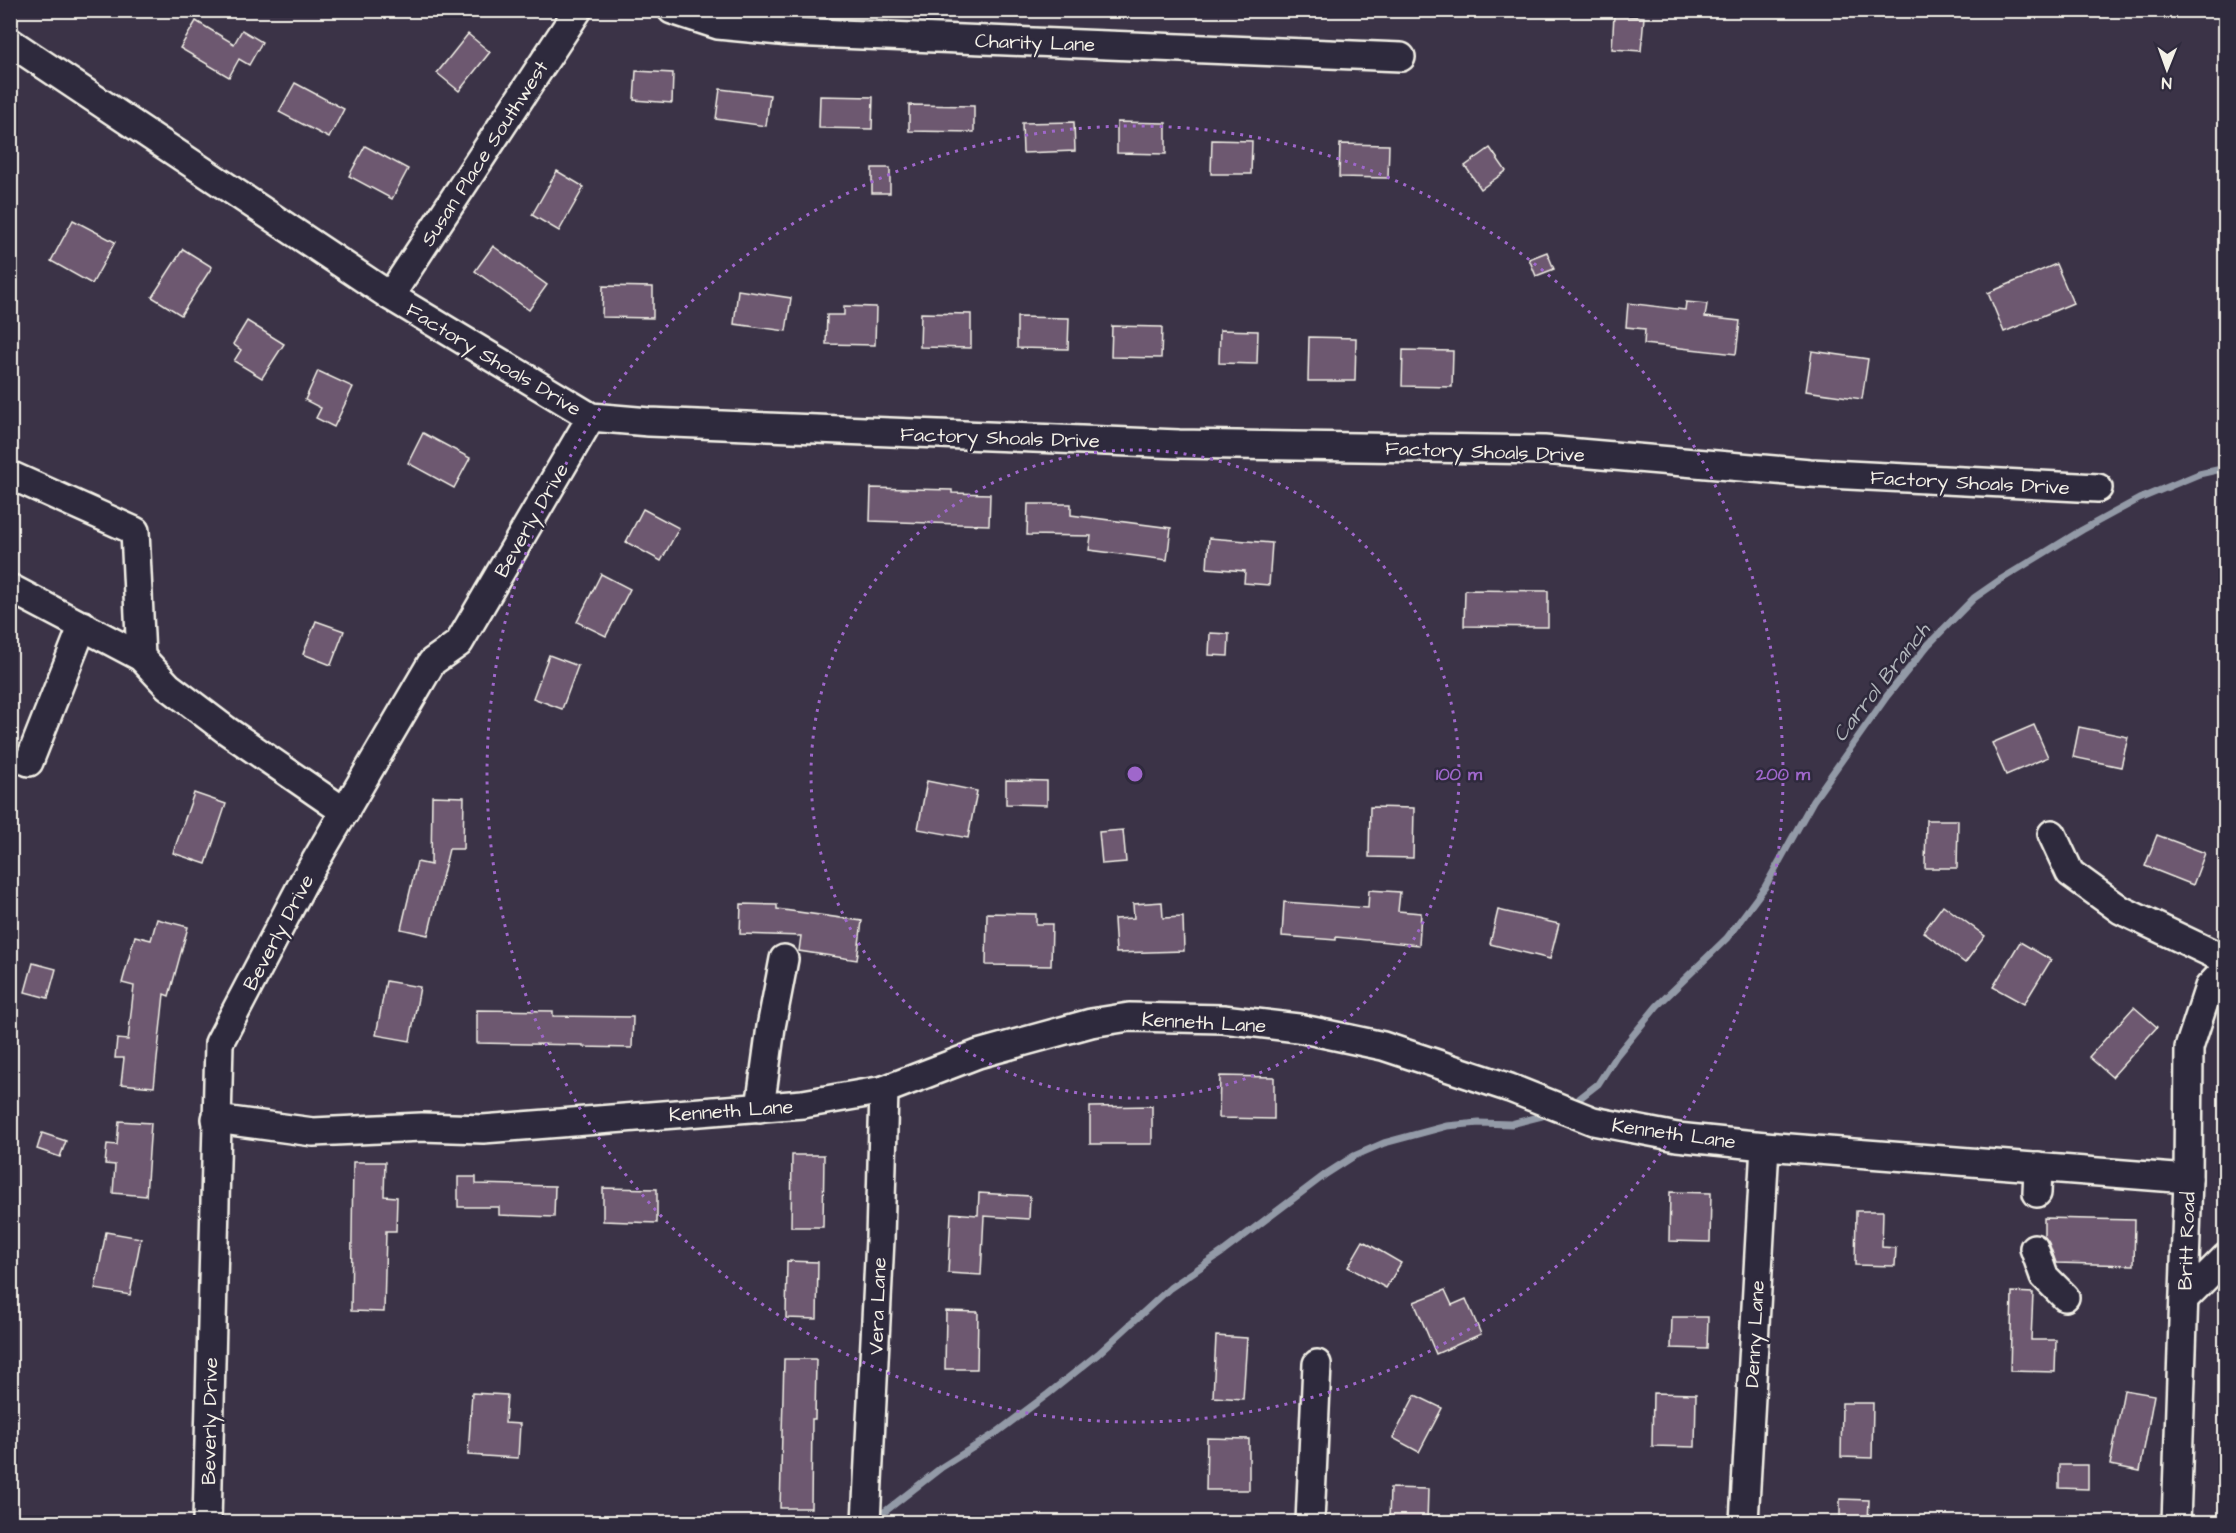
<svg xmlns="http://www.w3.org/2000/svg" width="2236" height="1533" viewBox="0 0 2236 1533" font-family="'Architects Daughter',sans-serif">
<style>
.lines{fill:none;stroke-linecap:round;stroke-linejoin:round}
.stream{stroke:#939aa7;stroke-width:7}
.building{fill:#6d5970;stroke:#f4f1e8;stroke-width:1.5}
.minor-casing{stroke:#f4f1e8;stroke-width:32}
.minor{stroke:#2f2a3d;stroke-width:27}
.ring{fill:none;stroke:#9f67cb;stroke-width:3;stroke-dasharray:3 6}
.labels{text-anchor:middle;stroke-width:5;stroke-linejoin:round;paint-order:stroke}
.street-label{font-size:20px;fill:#f4f1e8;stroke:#2f2a3d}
.water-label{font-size:21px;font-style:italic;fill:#b3b7bc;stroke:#2f2a3d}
.centre{fill:#9f67cb;stroke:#2f2a3d;stroke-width:3}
.ring-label{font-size:18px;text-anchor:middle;font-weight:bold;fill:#9f67cb;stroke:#2f2a3d;stroke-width:5;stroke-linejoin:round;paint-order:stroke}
</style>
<rect width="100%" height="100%" fill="#3b3347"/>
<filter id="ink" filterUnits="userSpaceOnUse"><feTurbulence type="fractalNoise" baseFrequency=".0167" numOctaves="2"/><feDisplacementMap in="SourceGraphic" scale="12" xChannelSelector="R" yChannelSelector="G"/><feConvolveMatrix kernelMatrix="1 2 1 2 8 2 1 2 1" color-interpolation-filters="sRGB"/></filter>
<g filter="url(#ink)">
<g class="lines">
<g class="stream">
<polyline points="1580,1098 1598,1084 1616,1056 1657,1006 1727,938 1765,887 1813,801 1887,696 1928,645 1974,598 2000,580 2082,530 2139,499 2199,474 2226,468"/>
<polyline points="883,1513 942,1467 996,1433 1048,1394 1098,1354 1170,1288 1224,1251 1326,1174 1354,1156 1384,1143 1447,1126 1479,1123 1511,1124 1542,1116"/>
</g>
</g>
<g class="building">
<polygon points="1614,15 1644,17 1641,51 1612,49"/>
<polygon points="196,21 234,44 242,30 262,42 249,65 239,59 229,77 180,48"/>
<polygon points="468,34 490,52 459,91 437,73"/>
<polygon points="636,71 673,73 672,103 634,100"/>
<polygon points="295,83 344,109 329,138 279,112"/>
<polygon points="720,89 770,95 766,126 716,119"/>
<polygon points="820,96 873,97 872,129 819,128"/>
<polygon points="909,105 974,106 974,132 909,131"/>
<polygon points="1074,122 1075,151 1023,153 1022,123"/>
<polygon points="1117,122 1166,123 1166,154 1117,153"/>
<polygon points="1212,140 1252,141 1251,174 1211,174"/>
<polygon points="1340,144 1389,145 1388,178 1339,177"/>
<polygon points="365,146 408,169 392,199 349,176"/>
<polygon points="1490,148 1506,171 1481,189 1465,166"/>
<rect x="872" y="168" width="18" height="25"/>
<polygon points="557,171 584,187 559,231 532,215"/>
<polygon points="73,220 115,242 92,284 51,261"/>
<polygon points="493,246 547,285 529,310 475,271"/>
<polygon points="183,249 212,267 181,315 152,297"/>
<polygon points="1547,252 1554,269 1536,276 1529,259"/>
<polygon points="2056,264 2073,303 2004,332 1988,293"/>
<polygon points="603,286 653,287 653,318 602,317"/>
<polygon points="738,290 791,298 786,331 734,324"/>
<polygon points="1686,302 1707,304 1705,317 1740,321 1736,354 1644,344 1645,329 1626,327 1628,303 1685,310"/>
<polygon points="844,306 876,307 875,345 826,344 827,315 844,315"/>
<polygon points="921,313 971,314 971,348 920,347"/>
<polygon points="1017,317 1069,318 1068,349 1017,348"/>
<polygon points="247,321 284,344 262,378 234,361 241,350 233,344"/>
<polygon points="1112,326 1162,327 1161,358 1111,357"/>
<polygon points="1220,330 1258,331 1257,364 1219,363"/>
<polygon points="1309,337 1356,338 1355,381 1308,381"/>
<polygon points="1403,350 1453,351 1452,387 1402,386"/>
<polygon points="1812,351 1868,359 1862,399 1806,391"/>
<polygon points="318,371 353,387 334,427 316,418 321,408 305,400"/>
<polygon points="423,433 470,458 454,488 408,463"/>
<polygon points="871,488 952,490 952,493 990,494 989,525 870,521"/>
<polygon points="1028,504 1071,504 1071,515 1171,528 1167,560 1089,550 1091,536 1027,535"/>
<polygon points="643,509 679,528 661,561 626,542"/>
<polygon points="1209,538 1272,543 1269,585 1244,583 1245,571 1207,568"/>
<polygon points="601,574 630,589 606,636 577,622"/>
<polygon points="1465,590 1548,591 1548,627 1464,626"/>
<polygon points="316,621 344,631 331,665 303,654"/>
<polygon points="1210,633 1229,634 1228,656 1209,655"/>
<polygon points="549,655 578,666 562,709 533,698"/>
<polygon points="2034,725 2048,757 2006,775 1992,743"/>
<polygon points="2079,727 2128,737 2121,767 2073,757"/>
<polygon points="1006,780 1047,781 1047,805 1006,804"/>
<polygon points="927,781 977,791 968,838 918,829"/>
<polygon points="194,793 226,804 206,864 173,853"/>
<polygon points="432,796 464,797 463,849 449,849 428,935 401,929 417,862 431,865"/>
<polygon points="1370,807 1414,808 1413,858 1369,857"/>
<polygon points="1926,820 1958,820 1957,868 1925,868"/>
<polygon points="1123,830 1126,862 1102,864 1099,832"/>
<polygon points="2157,835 2205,853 2193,885 2145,866"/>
<polygon points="1369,890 1400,892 1398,911 1421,913 1419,945 1336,937 1336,940 1282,936 1284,902 1368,908"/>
<polygon points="1162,902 1163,918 1183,917 1184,951 1116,953 1114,919 1134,918 1133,904"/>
<polygon points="741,904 777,905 777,909 862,921 857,960 799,951 801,936 740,934"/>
<polygon points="1943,905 1985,936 1965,963 1923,932"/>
<polygon points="1498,910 1559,924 1550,959 1490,944"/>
<polygon points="987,913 1036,914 1036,924 1052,924 1051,966 986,965"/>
<polygon points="157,919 188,927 169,996 164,994 154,1087 121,1084 124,1058 115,1058 117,1039 128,1040 134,986 122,983 135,936 151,940"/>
<polygon points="2020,942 2051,960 2024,1004 1993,987"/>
<polygon points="33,963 56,969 48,998 25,992"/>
<polygon points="386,981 420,987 410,1041 376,1035"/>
<polygon points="2134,1007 2157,1027 2112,1077 2089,1057"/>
<polygon points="477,1010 553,1011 553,1016 633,1017 632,1048 583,1047 583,1045 477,1043"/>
<polygon points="1220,1076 1274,1077 1274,1119 1219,1118"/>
<polygon points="1152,1106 1152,1144 1090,1144 1090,1107"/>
<polygon points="119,1121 151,1123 146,1196 113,1193 115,1165 105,1164 107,1144 117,1145"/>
<polygon points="42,1133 66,1141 60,1157 37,1149"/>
<polygon points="792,1155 824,1155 823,1227 791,1227"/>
<polygon points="353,1162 385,1162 384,1196 397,1197 396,1231 386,1231 384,1312 351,1311"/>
<polygon points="458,1177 476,1177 476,1184 555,1186 554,1217 499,1215 499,1207 458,1207"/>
<polygon points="603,1188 657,1189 657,1223 603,1221"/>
<polygon points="1670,1192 1711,1193 1710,1242 1669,1241"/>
<polygon points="979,1193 1030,1196 1029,1219 984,1216 981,1275 948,1273 951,1213 978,1215"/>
<polygon points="1856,1211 1883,1211 1882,1247 1896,1248 1895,1266 1855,1265"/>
<polygon points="2044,1218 2135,1220 2134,1265 2056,1263 2049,1243 2044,1236"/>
<polygon points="106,1232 141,1238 130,1295 95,1289"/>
<polygon points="1363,1241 1401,1263 1386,1288 1348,1267"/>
<polygon points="787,1261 818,1262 817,1319 786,1318"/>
<polygon points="1445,1290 1452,1305 1466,1299 1481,1334 1436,1354 1414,1302"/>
<polygon points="2012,1292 2033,1293 2031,1340 2056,1340 2055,1372 2010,1371"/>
<polygon points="946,1311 978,1312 977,1369 945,1369"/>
<polygon points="1672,1317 1708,1317 1707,1349 1671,1348"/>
<polygon points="1216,1336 1247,1338 1243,1399 1213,1397"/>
<polygon points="784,1359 816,1359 815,1419 812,1419 811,1508 780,1508"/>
<polygon points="2124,1390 2154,1395 2140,1471 2110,1465"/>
<polygon points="472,1393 507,1395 505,1423 520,1424 518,1458 468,1455"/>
<polygon points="1653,1393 1696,1394 1695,1447 1652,1446"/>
<polygon points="1415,1395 1442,1408 1419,1452 1393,1438"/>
<polygon points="1842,1403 1873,1403 1872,1458 1841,1457"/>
<polygon points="1207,1438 1249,1439 1249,1490 1206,1490"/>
<polygon points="2059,1465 2088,1465 2088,1489 2059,1488"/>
<polygon points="1390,1488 1428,1489 1427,1522 1389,1522"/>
<polygon points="1840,1499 1869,1500 1868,1522 1840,1522"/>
</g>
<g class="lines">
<g class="minor-casing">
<g id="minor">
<polyline points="672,10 718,25 790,32 1401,57"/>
<polyline points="10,42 390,296 591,417 649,422 1179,444 1544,450 1810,473 2098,488"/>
<polyline points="390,296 578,10"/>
<polyline points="10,475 135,531 141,657"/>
<polyline points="10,588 141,657 168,686 226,730 345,812"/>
<polyline points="29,762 83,625"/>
<polyline points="2052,834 2070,873 2121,910 2226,960"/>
<polyline points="760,1108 771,1027 784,959"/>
<polyline points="216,1119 313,1132 422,1127 483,1129 803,1104 884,1090 978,1054 1091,1023 1129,1017 1223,1019 1298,1028 1383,1046 1510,1088 1593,1121 1677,1137 1765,1146 2188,1179"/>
<polyline points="2037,1193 2038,1167"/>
<polyline points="2034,1248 2044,1276 2065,1297"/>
<polyline points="2184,1299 2226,1257"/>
<polyline points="207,1522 219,1043 305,879 432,662 459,643 591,417"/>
<polyline points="866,1522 880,1239 884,1090"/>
<polyline points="1310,1522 1317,1364"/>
<polyline points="1744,1522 1765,1146"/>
<polyline points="2176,1522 2188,1179 2189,1048 2209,987 2226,969"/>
</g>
</g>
<use href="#minor" class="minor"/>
</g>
</g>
<g class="ring">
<circle cx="1135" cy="774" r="324"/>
<circle cx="1135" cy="774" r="648"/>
</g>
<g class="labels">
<g class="street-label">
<text transform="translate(1035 42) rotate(2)" y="7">Charity Lane</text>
<text transform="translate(484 153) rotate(-57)" y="7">Susan Place Southwest</text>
<text transform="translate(494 359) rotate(31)" y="7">Factory Shoals Drive</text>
<text transform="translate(1000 437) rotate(2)" y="7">Factory Shoals Drive</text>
<text transform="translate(1485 451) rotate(2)" y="7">Factory Shoals Drive</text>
<text transform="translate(1970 482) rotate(3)" y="7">Factory Shoals Drive</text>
<text transform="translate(531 520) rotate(-60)" y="7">Beverly Drive</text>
<text transform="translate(278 932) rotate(-62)" y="7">Beverly Drive</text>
<text transform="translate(1204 1022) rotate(3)" y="7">Kenneth Lane</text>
<text transform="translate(731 1110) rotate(-4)" y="7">Kenneth Lane</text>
<text transform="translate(1674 1133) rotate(8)" y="7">Kenneth Lane</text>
<text transform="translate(2186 1241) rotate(-88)" y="7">Britt Road</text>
<text transform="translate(877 1306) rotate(-88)" y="7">Vera Lane</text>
<text transform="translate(1754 1334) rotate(-87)" y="7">Denny Lane</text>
<text transform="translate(209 1421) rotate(-89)" y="7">Beverly Drive</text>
</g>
<g class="water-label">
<text transform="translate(1881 682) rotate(-52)" y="7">Carrol Branch</text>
</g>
</g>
<circle cx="1135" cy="774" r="9" class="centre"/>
<g class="ring-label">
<text x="1459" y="780">100 m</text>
<text x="1783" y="780">200 m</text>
</g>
<rect width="2236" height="1533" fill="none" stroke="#2f2a3d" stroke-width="36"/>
<rect x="18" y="18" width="2200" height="1497" fill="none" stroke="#f4f1e8" stroke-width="2" filter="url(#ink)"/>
<g transform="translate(2167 69) rotate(181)" stroke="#2f2a3d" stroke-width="4.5" paint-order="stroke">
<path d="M0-4.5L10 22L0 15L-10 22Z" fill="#f4f1e8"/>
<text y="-9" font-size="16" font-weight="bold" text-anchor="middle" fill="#f4f1e8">N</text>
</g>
</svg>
